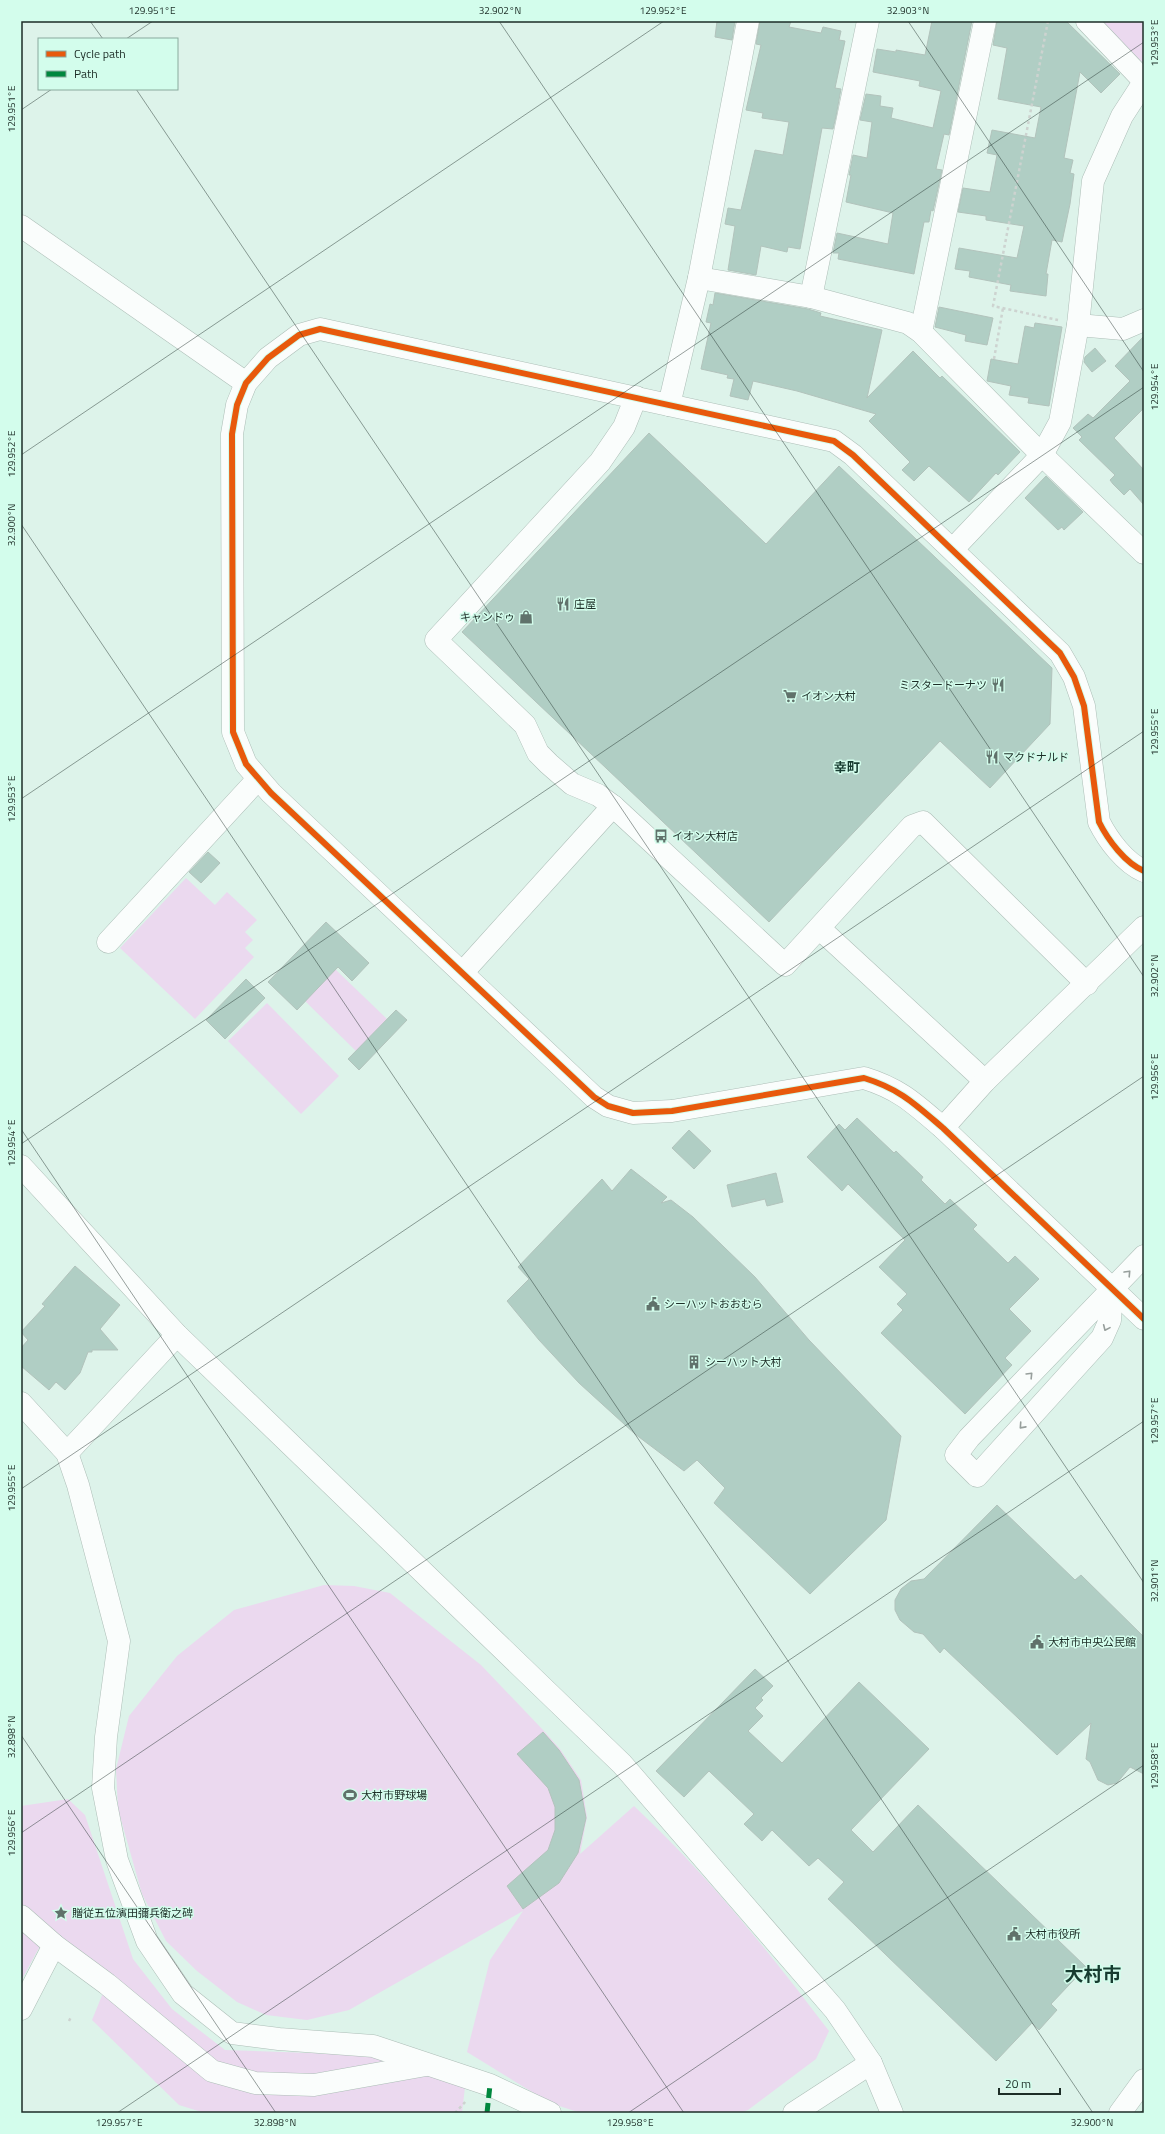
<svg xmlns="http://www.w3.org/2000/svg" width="1165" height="2134" viewBox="0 0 1165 2134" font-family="'Titillium Web','Noto Sans JP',sans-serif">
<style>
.green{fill:#ebd9ef}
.building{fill:#b0cec4;stroke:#b2c3bc}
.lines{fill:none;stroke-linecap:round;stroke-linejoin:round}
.minor-casing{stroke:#adbeb7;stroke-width:23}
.highway-casing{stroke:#adbeb7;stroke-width:23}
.path{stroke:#cdd3d0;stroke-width:2.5;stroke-dasharray:3 3;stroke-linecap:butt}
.minor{stroke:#fafdfc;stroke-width:22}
.highway{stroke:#fafdfc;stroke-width:22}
.quiet{stroke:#00873e;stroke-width:5;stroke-dasharray:10 5;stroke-linecap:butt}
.cycleway-casing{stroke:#d3fdec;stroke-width:8}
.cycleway{stroke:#e8590c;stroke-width:6}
.oneway{stroke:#979f9c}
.ticks{fill:none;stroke:#1d2d27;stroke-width:1;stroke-opacity:0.45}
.labels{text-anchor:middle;stroke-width:3;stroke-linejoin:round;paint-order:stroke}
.poi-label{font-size:11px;fill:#1d2d27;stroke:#d3fdec;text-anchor:start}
.quarter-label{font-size:13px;font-weight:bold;fill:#173c30;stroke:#d3fdec}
.town-label{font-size:19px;font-weight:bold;fill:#173c30;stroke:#d3fdec}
.neatline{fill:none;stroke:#1d2d27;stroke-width:1.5}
.ticks-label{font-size:10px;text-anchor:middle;fill:#1d2d27}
</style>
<rect width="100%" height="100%" fill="#ddf3ea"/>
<g class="green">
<polygon points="1099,21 1144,21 1144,64"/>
<polygon points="186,878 215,905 227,892 257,920 245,932 253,940 245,948 254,957 195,1019 120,948"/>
<polygon points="335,969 387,1019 356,1051 305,1001"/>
<polygon points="267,1003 339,1076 301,1114 228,1041"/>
<path d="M 324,1585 L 354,1586 L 390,1593 L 481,1665 L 544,1731 L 560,1749 L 581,1780 L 587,1817 L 580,1854 L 634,1806 C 707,1874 769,1952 829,2031 L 816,2059 L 748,2110 L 740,2113 L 581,2113 L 550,2103 L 467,2052 L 490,1960 L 523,1911 L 349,2010 L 307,2020 L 266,2015 L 237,2002 L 197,1971 L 166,1941 L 142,1894 L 118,1809 L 116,1769 L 129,1716 L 177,1656 L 234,1610 Z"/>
<polygon points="68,1799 85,1815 133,1959 172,2009 225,2050 366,2055 465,2087 462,2113 205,2113 179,2105 92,2020 103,1993 40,1946 21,1981 21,1806"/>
</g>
<g class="building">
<polygon points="717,21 735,21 732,40 715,37"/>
<polygon points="760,21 791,21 789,27 821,33 823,27 841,31 839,40 845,41 835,88 841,89 836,116 833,129 822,128 800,249 788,247 787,252 761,246 756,275 728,270 735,226 725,224 728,208 741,210 755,150 783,155 789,122 762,118 763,113 746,110 761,45 756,44"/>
<polygon points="932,21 972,21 949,135 944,134 936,169 942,170 933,211 931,210 929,222 924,222 914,274 838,259 839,253 833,253 837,233 888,244 893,213 846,202 851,175 849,175 853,155 867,158 872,122 860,120 866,94 881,96 880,106 893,108 891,118 933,128 941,91 919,86 920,81 873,72 877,49 896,52 896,50 925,55"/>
<polygon points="997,21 1066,21 1120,74 1101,93 1080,72 1064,158 1073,160 1070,173 1074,174 1070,204 1062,242 1052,240 1046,274 1048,274 1046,296 1010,291 1011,285 969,277 970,271 955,269 959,248 1017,258 1024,226 986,220 986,216 958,212 963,188 990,192 997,155 987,153 992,130 1035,138 1041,107 998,99 1007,48 993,45"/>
<polygon points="715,293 808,309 821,313 820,316 882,330 867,398 913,351 940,378 942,376 1020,452 998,475 996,473 969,502 929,466 914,481 902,470 910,462 869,421 876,414 797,391 753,381 748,400 730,396 734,379 727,378 728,375 701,369 711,323 706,322 710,304 713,305"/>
<polygon points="939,307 993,318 987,345 965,341 966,335 935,327"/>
<polygon points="1035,323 1062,327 1049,406 1028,403 1029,398 1009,395 1011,386 987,381 991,359 1018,364 1025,326 1034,328"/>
<polygon points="1144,336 1144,408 1114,438 1144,470 1144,505 1130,489 1124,495 1113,484 1110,480 1115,475 1079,440 1082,437 1073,428 1088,414 1093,418 1130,381 1115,366"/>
<polygon points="1095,348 1106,361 1092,372 1084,362 1085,357"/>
<polygon points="649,433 766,544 839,466 1052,668 1050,724 990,788 940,741 769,922 462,632"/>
<polygon points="1046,476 1083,512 1064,530 1062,527 1058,530 1025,498"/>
<polygon points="208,852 220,863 201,883 189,872"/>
<polygon points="326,922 369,963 352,981 338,967 297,1010 268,982"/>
<polygon points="246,979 265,998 225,1039 206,1020"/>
<polygon points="396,1010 407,1020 359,1070 348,1059"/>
<polygon points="857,1118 894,1153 896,1151 923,1177 921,1180 945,1204 950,1199 977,1225 973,1229 1008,1263 1015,1256 1039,1279 1009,1309 1031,1331 1005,1358 1012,1365 965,1414 881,1333 903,1310 897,1304 907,1294 879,1267 905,1240 848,1184 842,1191 807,1157 839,1124 845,1130"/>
<polygon points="689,1130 711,1151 694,1169 672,1148"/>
<polygon points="631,1169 667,1197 661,1203 671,1200 693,1217 755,1277 809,1340 901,1436 886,1520 810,1594 714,1503 725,1488 697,1460 684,1471 635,1434 579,1383 539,1340 507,1301 529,1279 518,1267 602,1179 612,1191"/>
<polygon points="776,1173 783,1202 767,1206 765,1199 732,1207 727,1185"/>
<polygon points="75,1266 120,1305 100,1329 118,1350 92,1350 92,1352 88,1352 80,1373 65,1390 56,1382 49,1390 21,1366 21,1348 28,1340 21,1332 45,1306 42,1304"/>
<polygon points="997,1505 1075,1580 1081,1575 1144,1637 1144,1774 1130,1767 1117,1783 1108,1785 1098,1780 1090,1762 1086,1759 1091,1723 1057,1755 944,1648 940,1653 923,1634 914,1632 900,1620 895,1610 895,1600 901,1589 911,1581 924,1579"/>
<polygon points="755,1669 773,1686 761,1698 763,1700 755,1708 763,1716 748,1731 782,1763 859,1682 929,1749 851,1830 873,1852 918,1805 1086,1967 1051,2004 1057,2010 1039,2030 1032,2023 996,2061 828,1899 844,1882 818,1858 809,1866 772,1830 762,1841 744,1824 754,1814 709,1771 684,1797 656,1771"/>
<polygon points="543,1732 559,1750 579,1780 586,1818 578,1853 559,1883 523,1909 507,1886 548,1850 555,1830 555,1807 548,1788 517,1754"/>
</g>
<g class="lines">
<g class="minor-casing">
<g id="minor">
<polyline points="1087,21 1144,81"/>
<polyline points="21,226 246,383"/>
<polyline points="699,278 811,297 908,323 921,332 1042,455 1144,553"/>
<polyline points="811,297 868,21"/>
<polyline points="1078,325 1123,329 1144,320"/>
<polyline points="921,332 985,21"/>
<polyline points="636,397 624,427 600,462 436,640 525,725 538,753 549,764 572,784 598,795 613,806 785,965 912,826 923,822 1087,984"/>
<polyline points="669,405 699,278 748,21"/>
<polyline points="953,549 1042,455 1060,422 1078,325 1093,181 1122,116 1144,82"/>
<path d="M 1144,871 C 1125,863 1108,840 1099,822 L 1084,706 L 1074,677 L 1060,653 L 853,455 L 834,441 L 320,329 L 299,335 L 268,358 L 246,383 L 237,405 L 232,434 L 233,732 L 246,764 L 271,793 L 594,1097 L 608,1106 L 633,1113 L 672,1111 L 864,1078 C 900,1089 915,1104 943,1128 L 1144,1319"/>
<polyline points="819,928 985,1081"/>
<polyline points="108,942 258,779"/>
<polyline points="463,972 613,806"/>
<polyline points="943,1128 985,1081 1144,927"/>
<polyline points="21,1166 177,1335"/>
<polyline points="1112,1290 1110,1320 1102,1338 977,1476 956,1455 969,1438 1144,1256"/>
<polyline points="21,1403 67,1453 78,1485 119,1641 106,1737 103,1788 117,1860 147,1941 183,1994 232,2033 279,2039 373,2046 490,2085 550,2113"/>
<polyline points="67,1453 177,1335 622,1764 835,2010 871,2063 892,2113"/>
<polyline points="21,1916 54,1945 107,1984 212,2071 255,2083 314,2085 426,2065"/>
<polyline points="21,2009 54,1945"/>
<polyline points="794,2113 871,2063"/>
</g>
</g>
<g class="highway-casing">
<polyline id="highway" points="1120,2113 1144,2080"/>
</g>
<g class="path">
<polyline points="1048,21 993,306 1058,320"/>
<polyline points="994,359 1003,308"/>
<polyline points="69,2021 71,2017"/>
<polyline points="455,2113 467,2100"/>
</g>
<use href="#minor" class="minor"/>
<use href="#highway" class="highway"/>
<polyline class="quiet" points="487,2113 490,2085"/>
<g class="cycleway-casing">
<path id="cycleway" d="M 1144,871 C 1125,863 1108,840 1099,822 L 1084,706 L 1074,677 L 1060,653 L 853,455 L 834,441 L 320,329 L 299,335 L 268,358 L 246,383 L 237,405 L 232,434 L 233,732 L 246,764 L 271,793 L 594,1097 L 608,1106 L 633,1113 L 672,1111 L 864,1078 C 900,1089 915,1104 943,1128 L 1144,1319"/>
</g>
<use href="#cycleway" class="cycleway"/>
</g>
<defs><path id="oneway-chevron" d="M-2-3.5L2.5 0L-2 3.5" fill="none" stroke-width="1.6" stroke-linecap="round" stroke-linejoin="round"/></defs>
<g class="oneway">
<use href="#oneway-chevron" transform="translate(1128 1273) rotate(-47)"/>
<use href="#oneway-chevron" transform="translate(1106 1328) rotate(114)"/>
<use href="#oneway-chevron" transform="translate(1030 1375) rotate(-46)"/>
<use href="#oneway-chevron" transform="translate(1022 1426) rotate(132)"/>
</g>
<path class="ticks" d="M 90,21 L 103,39M 499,21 L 1144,977M 908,21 L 1144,372M 126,39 L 153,21M 136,89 L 1144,1583M 21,110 L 52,89M 21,455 L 664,21M 21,524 L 1093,2113M 21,799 L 1144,42M 21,1129 L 684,2113M 21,1144 L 1144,387M 21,1489 L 1144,731M 21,1735 L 276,2113M 21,1833 L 1144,1076M 117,2113 L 1144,1421M 628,2113 L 1144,1765M 1139,2113 L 1144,2110"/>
<defs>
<g id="restaurant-bare" transform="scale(1.08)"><path d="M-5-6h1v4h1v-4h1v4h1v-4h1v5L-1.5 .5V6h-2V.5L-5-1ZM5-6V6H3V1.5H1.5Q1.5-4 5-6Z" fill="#60726b" stroke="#d3fdec" stroke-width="2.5" paint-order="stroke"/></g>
<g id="shop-bare" transform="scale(1.08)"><path d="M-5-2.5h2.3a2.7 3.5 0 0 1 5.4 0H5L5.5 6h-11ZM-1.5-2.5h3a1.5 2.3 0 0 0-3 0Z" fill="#60726b" stroke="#d3fdec" stroke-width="2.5" paint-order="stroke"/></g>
<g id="supermarket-bare" transform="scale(1.08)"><path d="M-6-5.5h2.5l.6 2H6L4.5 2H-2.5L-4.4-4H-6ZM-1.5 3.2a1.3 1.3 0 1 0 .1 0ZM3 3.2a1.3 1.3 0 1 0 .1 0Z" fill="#60726b" stroke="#d3fdec" stroke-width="2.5" paint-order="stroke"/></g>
<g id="bus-bare" transform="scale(1.08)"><path d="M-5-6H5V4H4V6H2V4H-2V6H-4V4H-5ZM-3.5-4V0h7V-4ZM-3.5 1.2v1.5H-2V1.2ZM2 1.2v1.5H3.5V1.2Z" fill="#60726b" stroke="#d3fdec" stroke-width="2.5" paint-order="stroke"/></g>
<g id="civic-bare" transform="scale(1.08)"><path d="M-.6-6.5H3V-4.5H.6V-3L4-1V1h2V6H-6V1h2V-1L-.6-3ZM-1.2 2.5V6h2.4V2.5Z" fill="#60726b" stroke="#d3fdec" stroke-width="2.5" paint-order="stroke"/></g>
<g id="building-bare" transform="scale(1.08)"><path d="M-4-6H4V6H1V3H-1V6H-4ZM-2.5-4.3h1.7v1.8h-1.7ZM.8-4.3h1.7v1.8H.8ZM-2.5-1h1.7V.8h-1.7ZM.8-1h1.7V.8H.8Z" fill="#60726b" stroke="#d3fdec" stroke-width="2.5" paint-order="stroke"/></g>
<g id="stadium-bare" transform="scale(1.08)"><path d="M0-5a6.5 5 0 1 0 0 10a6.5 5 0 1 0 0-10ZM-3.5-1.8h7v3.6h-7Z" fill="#60726b" stroke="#d3fdec" stroke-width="2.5" paint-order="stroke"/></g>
<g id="sight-bare" transform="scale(1.08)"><path d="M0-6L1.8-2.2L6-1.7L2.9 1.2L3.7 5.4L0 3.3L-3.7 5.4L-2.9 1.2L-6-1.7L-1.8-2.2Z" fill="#60726b" stroke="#d3fdec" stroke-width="2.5" paint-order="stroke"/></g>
</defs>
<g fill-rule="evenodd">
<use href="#restaurant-bare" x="563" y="604"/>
<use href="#shop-bare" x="526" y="617"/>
<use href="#restaurant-bare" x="998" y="685"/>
<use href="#supermarket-bare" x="790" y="696"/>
<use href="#restaurant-bare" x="992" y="757"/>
<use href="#bus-bare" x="661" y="836"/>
<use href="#civic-bare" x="653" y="1304"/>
<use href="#building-bare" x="694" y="1362"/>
<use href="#civic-bare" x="1037" y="1642"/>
<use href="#stadium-bare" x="350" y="1795"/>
<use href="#sight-bare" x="61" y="1913"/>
<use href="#civic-bare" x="1014" y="1934"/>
</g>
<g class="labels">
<g class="poi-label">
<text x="574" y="608">庄屋</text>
<text x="515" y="621" text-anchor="end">キャンドゥ</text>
<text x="987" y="689" text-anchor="end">ミスタードーナツ</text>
<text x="801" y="700">イオン大村</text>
<text x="1003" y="761">マクドナルド</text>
<text x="672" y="840">イオン大村店</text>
<text x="664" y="1308">シーハットおおむら</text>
<text x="705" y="1366">シーハット大村</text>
<text x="1048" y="1646">大村市中央公民館</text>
<text x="361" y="1799">大村市野球場</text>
<text x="72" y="1917">贈従五位濱田彌兵衛之碑</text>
<text x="1025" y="1938">大村市役所</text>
</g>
<g class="quarter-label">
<text x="847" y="772">幸町</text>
</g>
<g class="town-label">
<text x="1093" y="1981">大村市</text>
</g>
</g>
<rect width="1165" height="2134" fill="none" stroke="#d3fdec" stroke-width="44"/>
<rect x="38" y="38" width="140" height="52" fill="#d3fdec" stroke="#8aaa9d"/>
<rect x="46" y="51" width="20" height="6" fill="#e8590c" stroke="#8aaa9d"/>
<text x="74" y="58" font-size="12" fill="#1d2d27">Cycle path</text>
<rect x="46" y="71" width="20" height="6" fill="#00873e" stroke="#8aaa9d"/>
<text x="74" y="78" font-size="12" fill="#1d2d27">Path</text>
<path d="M999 2088v6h61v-6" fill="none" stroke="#1d2d27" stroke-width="2"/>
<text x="1005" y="2088" font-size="12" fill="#1d2d27" stroke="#d3fdec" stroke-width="3" paint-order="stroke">20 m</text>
<rect x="22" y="22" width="1121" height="2090" class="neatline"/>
<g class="ticks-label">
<text x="152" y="14">129.951°E</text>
<text x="500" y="14">32.902°N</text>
<text x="663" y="14">129.952°E</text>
<text x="908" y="14">32.903°N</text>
<text transform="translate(1154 43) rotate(-90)" y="4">129.953°E</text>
<text transform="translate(11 109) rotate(-90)" y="4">129.951°E</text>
<text transform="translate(1154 387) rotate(-90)" y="4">129.954°E</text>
<text transform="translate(11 454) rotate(-90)" y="4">129.952°E</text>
<text transform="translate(11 525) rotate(-90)" y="4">32.900°N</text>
<text transform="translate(1154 732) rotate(-90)" y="4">129.955°E</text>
<text transform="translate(11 799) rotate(-90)" y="4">129.953°E</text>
<text transform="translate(1154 976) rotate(-90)" y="4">32.902°N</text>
<text transform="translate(1154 1077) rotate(-90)" y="4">129.956°E</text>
<text transform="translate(11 1143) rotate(-90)" y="4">129.954°E</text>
<text transform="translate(1154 1421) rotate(-90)" y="4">129.957°E</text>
<text transform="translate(11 1488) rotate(-90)" y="4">129.955°E</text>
<text transform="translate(1154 1581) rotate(-90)" y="4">32.901°N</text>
<text transform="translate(11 1737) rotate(-90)" y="4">32.898°N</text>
<text transform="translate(1154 1766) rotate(-90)" y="4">129.958°E</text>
<text transform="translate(11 1833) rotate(-90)" y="4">129.956°E</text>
<text x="119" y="2126">129.957°E</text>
<text x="275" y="2126">32.898°N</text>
<text x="630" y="2126">129.958°E</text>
<text x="1092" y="2126">32.900°N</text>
</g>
</svg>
